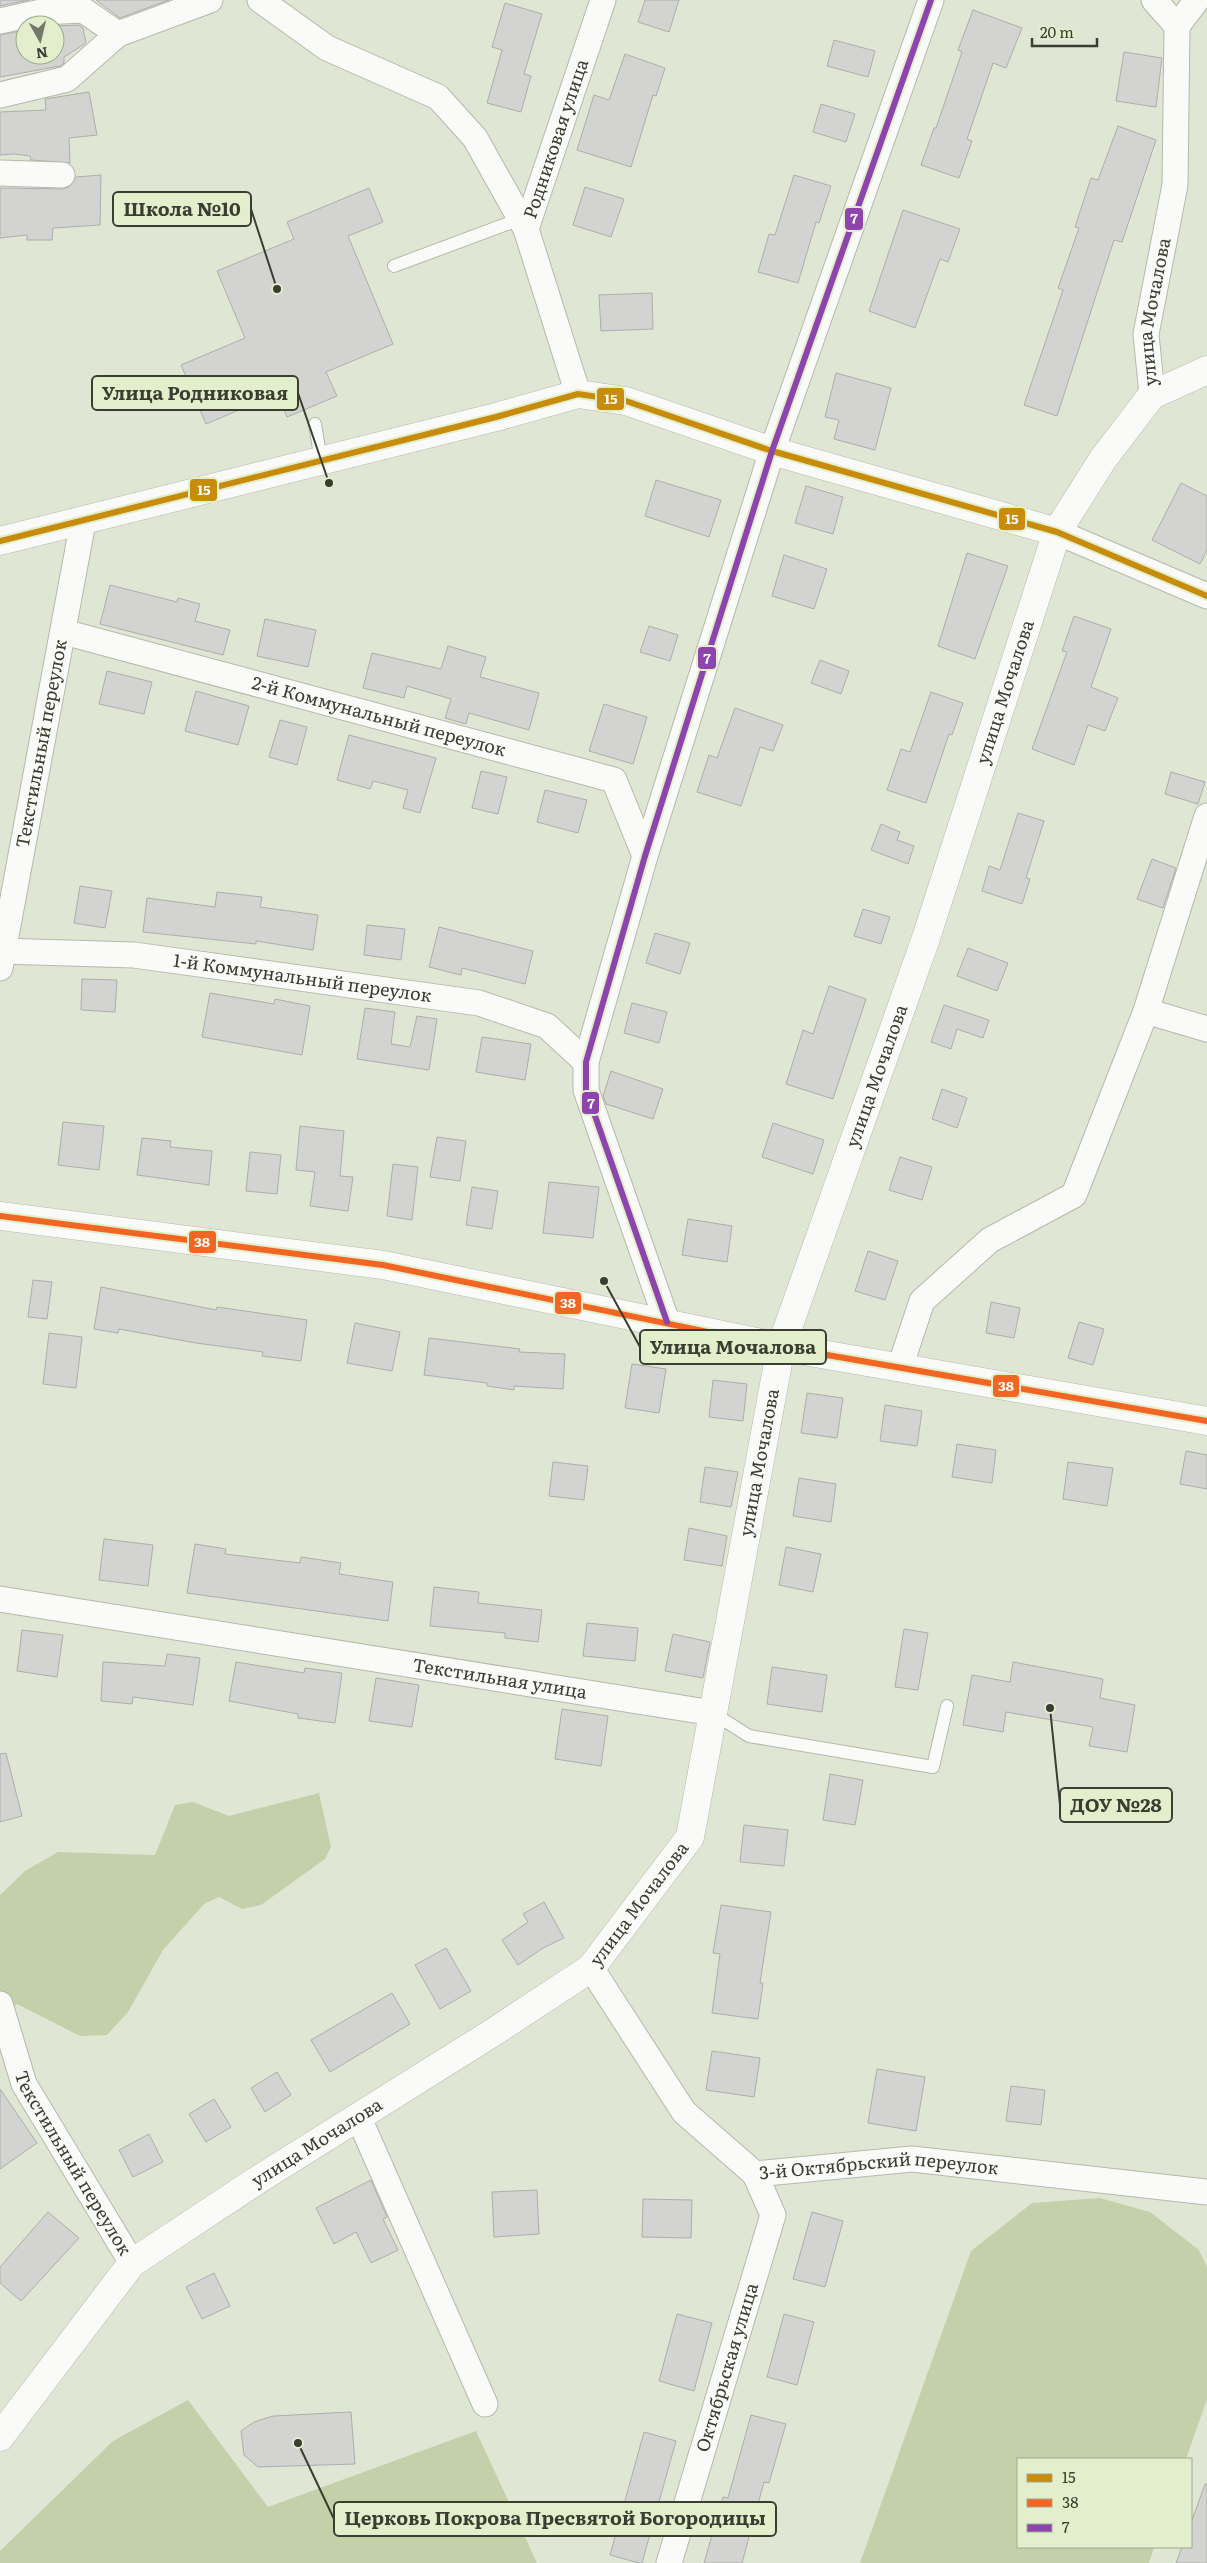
<svg xmlns="http://www.w3.org/2000/svg" width="1207" height="2563" viewBox="0 0 1207 2563" font-family="Literata,serif">
<style>
.green{fill:#c4d0aa}
.building{fill:#d3d3d2;stroke:#adaeab}
.lines{fill:none;stroke-linecap:round;stroke-linejoin:round}
.lane-casing{stroke:#b5b9ab;stroke-width:14}
.street-casing{stroke:#b5b9ab;stroke-width:27}
.secondary-casing{stroke:#b5b9ab;stroke-width:29}
.lane{stroke:#fafbf9;stroke-width:12}
.street{stroke:#fafbf9;stroke-width:25}
.secondary{stroke:#fafbf9;stroke-width:28}
.bus-1-casing{stroke:#e3eecc;stroke-width:10}
.bus-2-casing{stroke:#e3eecc;stroke-width:10}
.bus-3-casing{stroke:#e3eecc;stroke-width:10}
.bus-1{stroke:#c88c0c;stroke-width:6}
.bus-2{stroke:#f26522;stroke-width:6}
.bus-3{stroke:#8e44ad;stroke-width:6}
.labels{text-anchor:middle;stroke-width:4;stroke-linejoin:round;paint-order:stroke}
.street-label{font-size:18px;fill:#393e30;stroke:#e3eecc}
.leader{fill:none;stroke:#393e30;stroke-width:2}
.callout-dot{fill:#393e30;stroke:#e3eecc;stroke-width:2}
.callout{fill:#e3eecc;stroke:#393e30;stroke-width:2}
.callout-label{font-size:19px;text-anchor:middle;font-weight:bold;fill:#393e30}
.line-badge{stroke:#e3eecc;stroke-width:2}
.badge-label{font-size:14px;text-anchor:middle;font-weight:bold;fill:#fff}
</style>
<rect width="100%" height="100%" fill="#e0e6d4"/>
<g class="green">
<polygon points="319,1793 331,1847 325,1859 261,1905 242,1909 219,1897 204,1904 163,1950 128,2012 107,2035 80,2036 17,2004 0,2022 0,1895 25,1871 58,1852 155,1855 175,1805 193,1802 229,1816"/>
<polygon points="1100,2198 1150,2212 1199,2250 1207,2267 1207,2399 1186,2459 1018,2459 1018,2547 1154,2547 1149,2563 860,2563 971,2251 1032,2203"/>
<polygon points="188,2400 268,2507 476,2431 537,2563 0,2563 0,2551 113,2441"/>
</g>
<g class="building">
<polygon points="0,0 29,0 0,6"/>
<polygon points="96,0 169,0 120,18"/>
<polygon points="645,0 679,0 669,32 638,22"/>
<polygon points="505,3 542,14 524,74 531,76 521,112 487,103 502,50 492,47"/>
<polygon points="973,10 1022,28 1006,68 993,63 967,139 972,141 959,178 921,165 934,128 936,128 962,52 958,50"/>
<polygon points="79,25 83,28 86,43 64,57 64,63 60,66 0,77 0,35 25,30 25,55 55,55 55,26"/>
<polygon points="834,40 875,51 868,77 827,66"/>
<polygon points="1124,52 1162,58 1156,107 1116,101"/>
<polygon points="625,54 665,68 656,96 653,95 631,167 577,150 594,95 609,100"/>
<polygon points="89,92 97,135 69,138 70,163 31,160 30,156 14,154 0,155 0,112 46,110 45,99"/>
<polygon points="821,104 855,114 846,142 813,132"/>
<polygon points="1118,126 1156,140 1122,242 1114,240 1057,416 1024,405 1063,290 1058,288 1079,228 1075,227 1091,178 1098,180"/>
<polygon points="101,175 100,225 53,228 52,240 27,240 27,235 0,238 0,188 62,189 69,187 76,177"/>
<polygon points="794,175 831,186 819,223 816,222 798,283 758,272 769,234 775,235"/>
<polygon points="585,187 624,199 611,237 573,225"/>
<polygon points="369,188 383,222 348,236 393,344 326,372 337,396 287,417 277,394 206,424 181,365 245,338 217,271 294,239 287,222"/>
<polygon points="903,210 960,229 948,262 940,259 915,328 869,311"/>
<polygon points="652,293 653,329 601,331 599,295"/>
<polygon points="836,373 891,388 875,450 834,439 839,420 825,417"/>
<polygon points="656,480 721,500 709,537 645,516"/>
<polygon points="1181,483 1207,496 1207,550 1200,564 1152,540"/>
<polygon points="806,486 843,497 833,534 795,523"/>
<polygon points="967,553 1008,566 975,659 938,646"/>
<polygon points="784,555 827,569 814,609 772,596"/>
<polygon points="110,585 177,602 178,598 200,604 195,621 230,630 223,655 100,624"/>
<polygon points="1074,616 1111,629 1091,687 1118,698 1105,731 1088,725 1074,765 1032,749 1067,652 1062,651"/>
<polygon points="265,619 316,630 308,667 257,656"/>
<polygon points="649,626 678,635 670,661 640,652"/>
<polygon points="448,646 486,657 480,677 539,693 529,730 469,713 466,724 445,718 451,699 407,686 404,698 363,688 372,653 441,669"/>
<polygon points="820,660 849,671 841,694 811,683"/>
<polygon points="107,671 152,682 144,714 99,704"/>
<polygon points="196,691 249,706 238,745 185,731"/>
<polygon points="931,692 963,703 952,735 949,734 926,803 887,790 901,749 910,752"/>
<polygon points="604,704 647,717 633,764 589,751"/>
<polygon points="735,708 783,725 773,751 760,747 741,806 697,792 709,755 717,758"/>
<polygon points="280,720 307,727 297,765 269,757"/>
<polygon points="349,735 436,758 420,813 403,808 408,790 373,781 370,789 337,780"/>
<polygon points="481,771 507,777 498,814 472,808"/>
<polygon points="1171,772 1205,782 1198,804 1165,794"/>
<polygon points="545,790 587,800 578,833 537,822"/>
<polygon points="1018,813 1044,821 1026,878 1030,879 1022,904 982,891 989,866 1000,870"/>
<polygon points="881,824 900,832 897,840 914,846 908,864 871,850"/>
<polygon points="1152,859 1176,868 1163,908 1137,899"/>
<polygon points="80,886 112,891 105,928 74,923"/>
<polygon points="217,892 262,897 260,907 318,915 313,950 256,941 256,944 143,932 147,898 215,907"/>
<polygon points="863,909 890,917 881,944 854,936"/>
<polygon points="367,925 405,929 401,960 364,955"/>
<polygon points="439,927 533,951 525,984 462,968 461,975 429,967"/>
<polygon points="655,933 690,943 680,974 646,963"/>
<polygon points="968,948 1008,963 997,991 957,976"/>
<polygon points="82,979 117,980 115,1012 81,1010"/>
<polygon points="829,986 866,999 833,1099 786,1084 803,1030 813,1034"/>
<polygon points="210,993 274,1004 275,999 310,1006 302,1055 202,1037"/>
<polygon points="632,1003 667,1012 659,1043 624,1033"/>
<polygon points="944,1005 989,1020 983,1038 957,1029 951,1049 931,1042"/>
<polygon points="365,1008 395,1012 391,1044 410,1047 417,1016 437,1019 429,1070 357,1059"/>
<polygon points="482,1037 531,1044 525,1080 476,1072"/>
<polygon points="611,1071 663,1089 653,1119 606,1104 603,1096"/>
<polygon points="942,1089 967,1098 957,1128 932,1119"/>
<polygon points="63,1122 104,1126 99,1170 58,1165"/>
<polygon points="773,1123 824,1140 813,1174 762,1157"/>
<polygon points="300,1126 344,1131 340,1176 353,1177 348,1211 310,1206 315,1172 296,1170"/>
<polygon points="437,1137 466,1141 460,1181 430,1177"/>
<polygon points="142,1138 171,1141 170,1147 212,1151 209,1185 137,1175"/>
<polygon points="250,1152 281,1155 277,1194 246,1191"/>
<polygon points="900,1157 932,1167 922,1200 889,1190"/>
<polygon points="393,1164 418,1167 412,1220 387,1216"/>
<polygon points="549,1182 599,1187 593,1238 543,1233"/>
<polygon points="472,1187 498,1191 492,1229 466,1225"/>
<polygon points="688,1219 732,1226 727,1262 682,1255"/>
<polygon points="868,1251 898,1261 885,1300 855,1291"/>
<polygon points="33,1280 52,1282 47,1319 28,1317"/>
<polygon points="101,1287 216,1310 217,1307 307,1320 301,1361 262,1356 263,1352 196,1343 119,1329 118,1333 94,1329"/>
<polygon points="991,1302 1020,1308 1014,1338 986,1333"/>
<polygon points="1079,1322 1104,1329 1093,1365 1068,1358"/>
<polygon points="355,1323 400,1332 392,1371 347,1363"/>
<polygon points="49,1333 82,1337 76,1388 43,1384"/>
<polygon points="429,1338 520,1349 519,1352 565,1354 563,1389 514,1386 514,1390 487,1386 487,1383 424,1375"/>
<polygon points="632,1364 666,1369 659,1413 625,1408"/>
<polygon points="713,1380 747,1384 743,1421 709,1417"/>
<polygon points="807,1393 843,1398 837,1438 801,1433"/>
<polygon points="885,1405 922,1411 917,1446 880,1441"/>
<polygon points="957,1444 996,1450 992,1483 952,1477"/>
<polygon points="1186,1451 1207,1455 1207,1489 1180,1484"/>
<polygon points="553,1462 588,1466 584,1500 549,1496"/>
<polygon points="1068,1462 1113,1468 1107,1506 1063,1499"/>
<polygon points="705,1467 738,1472 731,1507 700,1502"/>
<polygon points="799,1478 836,1484 831,1522 793,1516"/>
<polygon points="689,1528 727,1536 722,1566 684,1560"/>
<polygon points="104,1539 153,1545 148,1586 99,1580"/>
<polygon points="195,1544 226,1549 225,1554 300,1563 301,1557 341,1563 339,1574 393,1582 388,1621 187,1593"/>
<polygon points="786,1547 821,1554 813,1592 779,1585"/>
<polygon points="434,1587 479,1592 478,1603 542,1610 538,1642 505,1638 505,1633 430,1626"/>
<polygon points="587,1623 638,1628 635,1661 583,1656"/>
<polygon points="904,1629 928,1633 918,1690 895,1687"/>
<polygon points="22,1630 63,1635 57,1677 17,1671"/>
<polygon points="673,1634 710,1642 703,1678 665,1671"/>
<polygon points="167,1654 200,1658 193,1705 133,1697 132,1704 101,1701 103,1662 165,1666"/>
<polygon points="236,1662 304,1673 305,1668 342,1673 335,1723 298,1718 298,1714 229,1701"/>
<polygon points="1013,1662 1103,1679 1100,1698 1135,1705 1127,1752 1089,1746 1093,1727 1006,1712 1003,1732 963,1725 972,1675 1010,1682"/>
<polygon points="772,1667 827,1675 822,1712 767,1704"/>
<polygon points="376,1678 419,1685 412,1727 369,1721"/>
<polygon points="562,1709 608,1716 601,1766 555,1759"/>
<polygon points="6,1753 22,1816 0,1822 0,1754"/>
<polygon points="830,1774 863,1780 855,1825 823,1820"/>
<polygon points="744,1825 788,1830 784,1866 740,1862"/>
<polygon points="544,1902 564,1938 543,1948 518,1965 502,1940 528,1922 523,1914"/>
<polygon points="721,1905 771,1912 760,1983 763,1983 758,2019 712,2013 720,1954 713,1953"/>
<polygon points="446,1948 471,1991 440,2009 415,1965"/>
<polygon points="392,1993 410,2024 330,2072 311,2040"/>
<polygon points="712,2051 760,2058 754,2097 706,2090"/>
<polygon points="877,2069 925,2077 916,2131 868,2123"/>
<polygon points="277,2072 291,2095 265,2112 251,2088"/>
<polygon points="1011,2086 1045,2090 1041,2125 1006,2121"/>
<polygon points="0,2089 37,2143 0,2169"/>
<polygon points="214,2099 231,2127 206,2142 189,2114"/>
<polygon points="149,2134 163,2162 133,2177 119,2150"/>
<polygon points="371,2180 387,2217 383,2219 398,2250 371,2263 356,2232 334,2244 316,2208"/>
<polygon points="537,2190 539,2234 494,2237 492,2192"/>
<polygon points="643,2199 692,2200 691,2238 642,2237"/>
<polygon points="48,2212 79,2238 21,2301 0,2283 0,2267"/>
<polygon points="812,2212 843,2221 825,2287 793,2279"/>
<polygon points="214,2273 230,2306 202,2319 186,2287"/>
<polygon points="677,2314 712,2323 694,2391 659,2381"/>
<polygon points="784,2314 814,2322 797,2385 767,2377"/>
<polygon points="351,2412 355,2464 258,2467 244,2455 241,2431 254,2422 273,2416"/>
<polygon points="751,2415 786,2424 769,2483 764,2482 742,2563 704,2563 723,2497 728,2498"/>
<polygon points="644,2432 676,2441 642,2563 639,2563 610,2555"/>
<polygon points="1205,2484 1207,2484 1207,2563 1176,2563 1182,2547 1191,2547 1191,2523"/>
</g>
<g class="lines">
<g class="lane-casing">
<g id="lane">
<polyline points="394,266 520,219"/>
<polyline points="315,424 321,460"/>
<polyline points="713,1713 749,1736 933,1767 947,1706"/>
</g>
</g>
<g class="street-casing">
<g id="street">
<polyline points="260,0 327,48 438,97 475,138 526,229"/>
<polyline points="1154,0 1177,26"/>
<polyline points="0,21 41,12 83,10 118,34 67,79 0,95"/>
<polyline points="1177,26 1197,0"/>
<polyline points="118,34 210,0"/>
<polyline points="0,173 62,175"/>
<path id="s1" d="M 578,394 L 526,229 L 603,0"/>
<path id="s2" d="M 1152,395 L 1146,334 L 1175,185 L 1177,26"/>
<polyline points="1057,532 1207,596"/>
<path id="s3" d="M 64,632 L 614,780 L 645,856"/>
<path id="s4" d="M 0,951 L 134,955 L 479,1003 L 547,1026 L 586,1062"/>
<path id="s5" d="M 0,968 L 83,522"/>
<polyline points="1146,1011 1207,1029"/>
<polyline points="667,1322 586,1090 586,1062 645,856 772,451 931,0"/>
<polyline points="900,1367 922,1301 990,1240 1074,1195 1146,1011 1207,816"/>
<path id="s6" d="M 0,1599 L 713,1713"/>
<path id="s7" d="M 591,1968 L 684,2112 L 755,2174 L 912,2159 L 1207,2192"/>
<path id="s8" d="M 0,2004 L 24,2084 L 132,2263"/>
<polyline points="358,2116 485,2404"/>
<path id="s9" d="M 669,2563 L 773,2215 L 755,2174"/>
</g>
</g>
<g class="secondary-casing">
<g id="secondary">
<polyline points="0,541 496,417 578,394 626,401 772,451 1057,532"/>
<polyline points="0,1216 383,1265 781,1347 1207,1421"/>
<path id="s10" d="M 0,2437 L 132,2263 L 256,2181 L 489,2035 L 591,1968 L 690,1837 L 781,1347 L 926,938 L 1057,532 L 1103,459 L 1152,395 L 1207,370"/>
</g>
</g>
<use href="#lane" class="lane"/>
<use href="#street" class="street"/>
<use href="#secondary" class="secondary"/>
<g class="bus-1-casing">
<polyline id="bus-1" points="0,541 496,417 578,394 626,401 772,451 1057,532 1207,596"/>
</g>
<g class="bus-2-casing">
<polyline id="bus-2" points="0,1216 383,1265 781,1347 1207,1421"/>
</g>
<g class="bus-3-casing">
<polyline id="bus-3" points="667,1322 586,1090 586,1062 645,856 772,451 931,0"/>
</g>
<use href="#bus-1" class="bus-1"/>
<use href="#bus-2" class="bus-2"/>
<use href="#bus-3" class="bus-3"/>
</g>
<g class="labels">
<g class="street-label">
<text dy="6" stroke="none"><textPath href="#s1" startOffset="268">Родниковая улица</textPath></text>
<text dy="6" stroke="none"><textPath href="#s2" startOffset="84">улица Мочалова</textPath></text>
<text dy="6" stroke="none"><textPath href="#s10" startOffset="2119">улица Мочалова</textPath></text>
<text dy="6" stroke="none"><textPath href="#s3" startOffset="326">2-й Коммунальный переулок</textPath></text>
<text dy="6" stroke="none"><textPath href="#s5" startOffset="228">Текстильный переулок</textPath></text>
<text dy="6" stroke="none"><textPath href="#s4" startOffset="304">1-й Коммунальный переулок</textPath></text>
<text dy="6" stroke="none"><textPath href="#s10" startOffset="1714">улица Мочалова</textPath></text>
<text dy="6" stroke="none"><textPath href="#s10" startOffset="1309">улица Мочалова</textPath></text>
<text dy="6" stroke="none"><textPath href="#s6" startOffset="506">Текстильная улица</textPath></text>
<text dy="6" stroke="none"><textPath href="#s10" startOffset="844">улица Мочалова</textPath></text>
<text dy="6" stroke="none"><textPath href="#s10" startOffset="439">улица Мочалова</textPath></text>
<text dy="6" stroke="none"><textPath href="#s8" startOffset="176">Текстильный переулок</textPath></text>
<text dy="6" stroke="none"><textPath href="#s7" startOffset="390">3-й Октябрьский переулок</textPath></text>
<text dy="6" stroke="none"><textPath href="#s9" startOffset="204">Октябрьская улица</textPath></text>
</g>
</g>
<path class="leader" d="M277 289L251 209M329 483L298 393M604 1281L640 1347M1050 1708L1060 1805M298 2443L334 2519"/>
<g class="callout-dot">
<circle cx="277" cy="289" r="5"/>
<circle cx="329" cy="483" r="5"/>
<circle cx="604" cy="1281" r="5"/>
<circle cx="1050" cy="1708" r="5"/>
<circle cx="298" cy="2443" r="5"/>
</g>
<g class="callout">
<rect x="113" y="192" width="138" height="34" rx="5"/>
<rect x="92" y="376" width="206" height="34" rx="5"/>
<rect x="640" y="1330" width="186" height="34" rx="5"/>
<rect x="1060" y="1788" width="112" height="34" rx="5"/>
<rect x="334" y="2502" width="442" height="34" rx="5"/>
</g>
<g class="callout-label">
<text x="182" y="216">Школа №10</text>
<text x="195" y="400">Улица Родниковая</text>
<text x="733" y="1354">Улица Мочалова</text>
<text x="1116" y="1812">ДОУ №28</text>
<text x="555" y="2525">Церковь Покрова Пресвятой Богородицы</text>
</g>
<g class="line-badge">
<rect x="844" y="207" width="20" height="24" rx="5" fill="#8e44ad"/>
<rect x="596" y="387" width="29" height="24" rx="5" fill="#c88c0c"/>
<rect x="189" y="478" width="29" height="24" rx="5" fill="#c88c0c"/>
<rect x="998" y="507" width="28" height="24" rx="5" fill="#c88c0c"/>
<rect x="697" y="646" width="20" height="24" rx="5" fill="#8e44ad"/>
<rect x="581" y="1091" width="19" height="24" rx="5" fill="#8e44ad"/>
<rect x="188" y="1230" width="29" height="24" rx="5" fill="#f26522"/>
<rect x="554" y="1291" width="28" height="24" rx="5" fill="#f26522"/>
<rect x="992" y="1374" width="28" height="24" rx="5" fill="#f26522"/>
</g>
<g class="badge-label">
<text x="854" y="223">7</text>
<text x="611" y="404">15</text>
<text x="204" y="495">15</text>
<text x="1012" y="524">15</text>
<text x="707" y="663">7</text>
<text x="591" y="1108">7</text>
<text x="202" y="1247">38</text>
<text x="568" y="1308">38</text>
<text x="1006" y="1391">38</text>
</g>
<rect x="1017" y="2458" width="175" height="90" fill="#e3eecc" stroke="#9fa88e"/>
<rect x="1027" y="2474" width="25" height="8" fill="#c88c0c" stroke="#9fa88e"/>
<text x="1062" y="2483" font-size="15" fill="#393e30">15</text>
<rect x="1027" y="2499" width="25" height="8" fill="#f26522" stroke="#9fa88e"/>
<text x="1062" y="2508" font-size="15" fill="#393e30">38</text>
<rect x="1027" y="2524" width="25" height="8" fill="#8e44ad" stroke="#9fa88e"/>
<text x="1062" y="2533" font-size="15" fill="#393e30">7</text>
<g transform="translate(40 40) rotate(172)"><circle r="24" fill="#e3eecc" stroke="#9fa88e"/>
<path d="M0-4L9 19L0 12L-9 19Z" fill="#737969"/>
<text y="-8" font-size="14" font-weight="bold" text-anchor="middle" fill="#393e30">N</text>
</g>
<path d="M1032 38v8h65v-8" fill="none" stroke="#393e30" stroke-width="2.5"/>
<text x="1040" y="38" font-size="15" fill="#393e30" stroke="#e3eecc" stroke-width="4" paint-order="stroke">20 m</text>
</svg>
